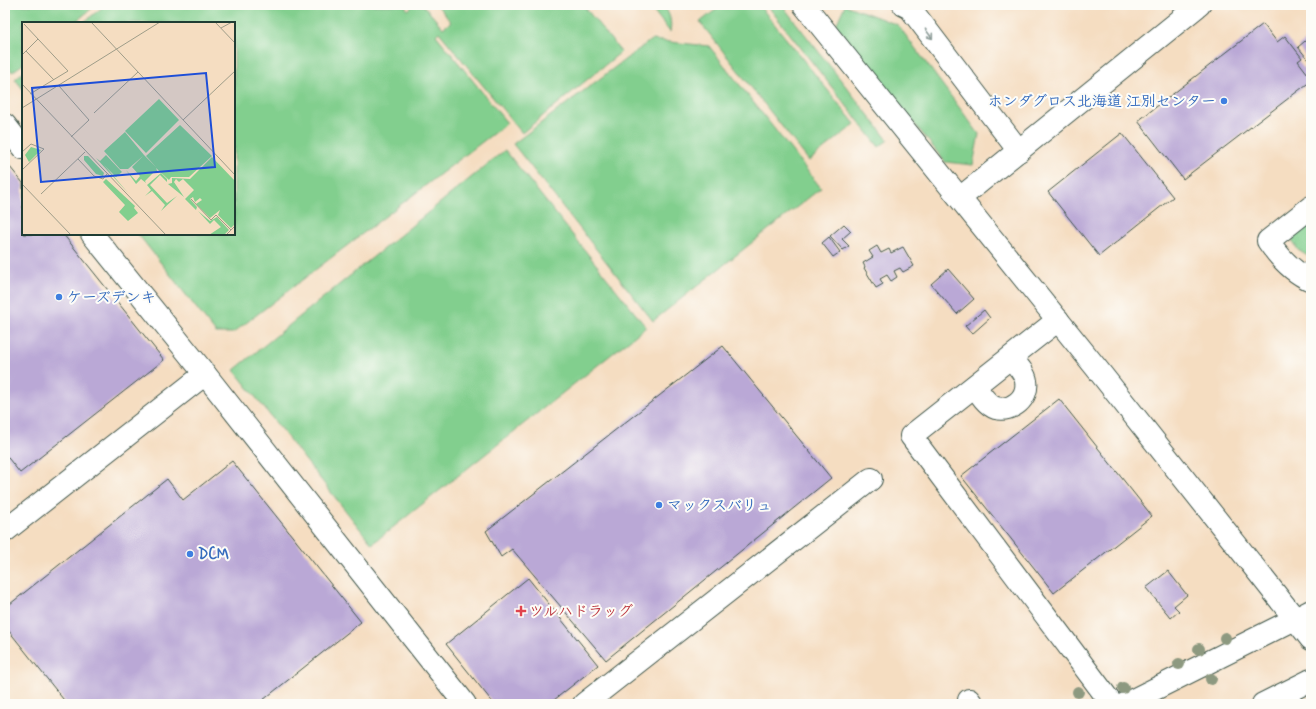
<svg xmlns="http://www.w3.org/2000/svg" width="1316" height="709" viewBox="0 0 1316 709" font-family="Mynerve,'Klee One',sans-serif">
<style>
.grass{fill:#82cf8e;stroke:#508661}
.building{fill:#baa8d6}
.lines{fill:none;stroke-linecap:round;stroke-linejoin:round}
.minor-casing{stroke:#3f5549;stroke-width:24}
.minor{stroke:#fff;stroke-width:22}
.tree{fill:#8d9980}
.oneway{stroke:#8f9e9a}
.shop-dot{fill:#3f7fe0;stroke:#fdfcf7;stroke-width:1.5}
.health-dot{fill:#e0444e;stroke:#fdfcf7;stroke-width:1.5}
.labels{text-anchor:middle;stroke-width:4;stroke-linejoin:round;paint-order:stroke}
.shop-label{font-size:15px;font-weight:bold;fill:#366cbe;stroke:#fdfcf7;text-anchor:start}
.health-label{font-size:15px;font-weight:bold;fill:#be3a42;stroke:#fdfcf7;text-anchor:start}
.inset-road{fill:none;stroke:#9f9d89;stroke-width:1}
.view{fill:#1d4ed8;fill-opacity:0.15;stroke:#1d4ed8;stroke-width:2}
.inset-edge{fill:none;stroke:#1f3d34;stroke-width:2}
</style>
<rect width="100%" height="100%" fill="#fdfcf7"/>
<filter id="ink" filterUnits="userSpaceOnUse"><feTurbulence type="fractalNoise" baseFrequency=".025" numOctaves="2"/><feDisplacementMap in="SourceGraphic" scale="8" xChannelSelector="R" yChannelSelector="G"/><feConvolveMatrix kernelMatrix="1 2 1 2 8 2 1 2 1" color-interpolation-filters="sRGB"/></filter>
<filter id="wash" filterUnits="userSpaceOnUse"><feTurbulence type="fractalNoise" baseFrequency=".012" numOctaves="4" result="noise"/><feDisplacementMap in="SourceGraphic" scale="16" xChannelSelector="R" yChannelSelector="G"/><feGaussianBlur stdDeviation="0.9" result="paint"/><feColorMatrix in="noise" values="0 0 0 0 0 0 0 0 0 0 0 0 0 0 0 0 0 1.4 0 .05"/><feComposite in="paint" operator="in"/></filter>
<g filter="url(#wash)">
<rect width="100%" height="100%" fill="#f5ddc1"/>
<g class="grass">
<polygon points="5,5 96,5 74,23 23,23 23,64 12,72 5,63"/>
<polygon points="105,5 404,5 408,10 414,5 423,5 443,28 451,22 437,5 583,5 621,52 522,133 439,32 436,35 507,123 233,333 216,333 138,234 234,234 234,23 83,23"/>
<path d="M 649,5 L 663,5 C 670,14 672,21 670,32 Z"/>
<polygon points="722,5 759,5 855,124 809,161 700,22"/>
<polygon points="767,5 782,5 888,140 879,147"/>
<polygon points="845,5 898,25 979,134 973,165 945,162 836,25"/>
<polygon points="651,40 709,46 821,188 653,321 513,144"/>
<polygon points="23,72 23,89 15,79"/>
<polygon points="505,150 646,327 372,544 234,370"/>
<polygon points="1311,220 1311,258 1298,250 1292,240 1297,231"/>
</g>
<g id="blocks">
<g class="building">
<polygon points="1263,24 1277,42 1285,36 1302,58 1298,61 1311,78 1311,81 1183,179 1138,121"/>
<polygon points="1311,36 1311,63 1298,47"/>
<polygon points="1122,133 1173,197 1099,256 1048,192"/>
<polygon points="5,161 23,183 23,234 63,234 164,360 20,473 5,454"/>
<polygon points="844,224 851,231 842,239 849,246 843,250 830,236"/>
<polygon points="829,237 840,252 833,257 822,243"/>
<polygon points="877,246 881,253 889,249 891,253 903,247 914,266 903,272 900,268 894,271 897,277 891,281 887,275 880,279 883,284 876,288 864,268 865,267 863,263 873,257 869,251"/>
<polygon points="948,269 974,299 957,314 931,284"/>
<polygon points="984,310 990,318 972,334 965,326"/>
<polygon points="723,346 831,478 606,660 512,549 501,557 486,531"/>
<polygon points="1059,399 1152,516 1054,593 961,476"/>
<polygon points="232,461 361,622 258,704 67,704 5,626 5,608 167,479 183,500"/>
<polygon points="1168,571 1187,595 1174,606 1179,611 1171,618 1146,588"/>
<polygon points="528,578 598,665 549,704 494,704 446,644"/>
</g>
</g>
</g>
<g filter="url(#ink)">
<use href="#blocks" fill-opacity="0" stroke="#3f5549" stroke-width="1"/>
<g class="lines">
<g class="minor-casing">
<g id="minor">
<polyline points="804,5 1098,370 1311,639"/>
<polyline points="904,5 910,8 1019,151"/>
<polyline points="5,125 23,148"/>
<polyline points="960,198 1199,5"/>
<path d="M 1311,207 L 1268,241 C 1279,257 1292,272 1311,280"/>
<polyline points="92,234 205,374 465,704"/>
<polyline points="1058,320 911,436 1112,704"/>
<path d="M 975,386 C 980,394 987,405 996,408 C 1012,412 1029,398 1026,381 C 1025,373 1016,364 1011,358"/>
<polyline points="5,531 205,374"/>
<polyline points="969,700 972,704"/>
<polyline points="584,704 871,479"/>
<polyline points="1125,704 1311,611"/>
<polyline points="1263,704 1311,680"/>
</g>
</g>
<use href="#minor" class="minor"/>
</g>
<g class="tree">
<circle cx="1225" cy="638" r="6"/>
<circle cx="1199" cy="649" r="6"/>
<circle cx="1179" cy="664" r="6"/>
<circle cx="1211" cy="679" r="6"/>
<circle cx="1123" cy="688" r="6"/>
<circle cx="1078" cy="692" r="6"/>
</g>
<defs><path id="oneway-shaft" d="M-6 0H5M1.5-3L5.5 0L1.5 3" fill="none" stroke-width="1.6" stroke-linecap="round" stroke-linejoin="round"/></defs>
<use class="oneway" href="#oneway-shaft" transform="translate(929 34) rotate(53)"/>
</g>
<g class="shop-dot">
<circle cx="1224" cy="101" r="4"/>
<circle cx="59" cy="297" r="4"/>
<circle cx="659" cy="505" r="4"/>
<circle cx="190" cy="554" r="4"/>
</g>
<path class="health-dot" d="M519 605h4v4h4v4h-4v4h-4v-4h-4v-4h4z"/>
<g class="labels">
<g class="shop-label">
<text x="1216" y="106" text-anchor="end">ホンダグロス北海道 江別センター</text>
<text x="67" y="302">ケーズデンキ</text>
<text x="667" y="510">マックスバリュ</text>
<text x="198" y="559">DCM</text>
</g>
<g class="health-label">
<text x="529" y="616">ツルハドラッグ</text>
</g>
</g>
<g transform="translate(22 22)">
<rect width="213" height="213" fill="#f5ddc1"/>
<path d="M 137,77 L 157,98 L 124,131 L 103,109 ZM 158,103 L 190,134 L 167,155 L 149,155 L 147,158 L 134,146 L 136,151 L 132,150 L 123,159 L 124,161 L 119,157 L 114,162 L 104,148 L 114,159 L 118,154 L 110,145 L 121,134 L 106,147 L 98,147 L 82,129 L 103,110 L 122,133 L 134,145 L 124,134 ZM 9,125 L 19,128 L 7,140 L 3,133 ZM 84,133 L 100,150 L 94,155 L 82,143 L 107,172 L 74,136 L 78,139 ZM 62,134 L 66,134 L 82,151 L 81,154 L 74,152 L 62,138 ZM 190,135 L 213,159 L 213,202 L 209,206 L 196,193 L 198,188 L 188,196 L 174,182 L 180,178 L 178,176 L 173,180 L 171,175 L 168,177 L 175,185 L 174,188 L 163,177 L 172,168 L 161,157 L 157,160 L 154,157 L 152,160 L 162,175 L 146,162 L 150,161 L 150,156 L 168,157 ZM 139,151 L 145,157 L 145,160 L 138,153 L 128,163 L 145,181 L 155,174 L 139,189 L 143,183 L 130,169 L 123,174 L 129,168 L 125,163 ZM 84,157 L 113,184 L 112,186 L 116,191 L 106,199 L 97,190 L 103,183 L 81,160 ZM 176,189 L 188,199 L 195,195 L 207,208 L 202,213 L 187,213 L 199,205 L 192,198 L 188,202 Z" fill="#82cf8e"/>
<path class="inset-road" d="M 69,0 L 213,153M 193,0 L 213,21M 2,2 L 46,49 L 8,72M 199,6 L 210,0M 4,29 L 32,58M 0,33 L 16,17M 0,62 L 144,213M 37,64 L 67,98 L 49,115M 0,86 L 138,0M 72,91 L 116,50M 161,98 L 213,49M 0,130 L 9,122 L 22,127 L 0,148M 56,137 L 72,154 L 81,157 L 85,152M 0,162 L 49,213M 19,172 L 63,130M 169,177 L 189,198 L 194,193 L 209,208M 204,213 L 213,204"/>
<path class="view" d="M 184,51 L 193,145 L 19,160 L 10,66 Z"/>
<rect width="213" height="213" class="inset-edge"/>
</g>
<rect width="1316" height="709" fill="none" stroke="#fdfcf7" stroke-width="20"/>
</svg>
